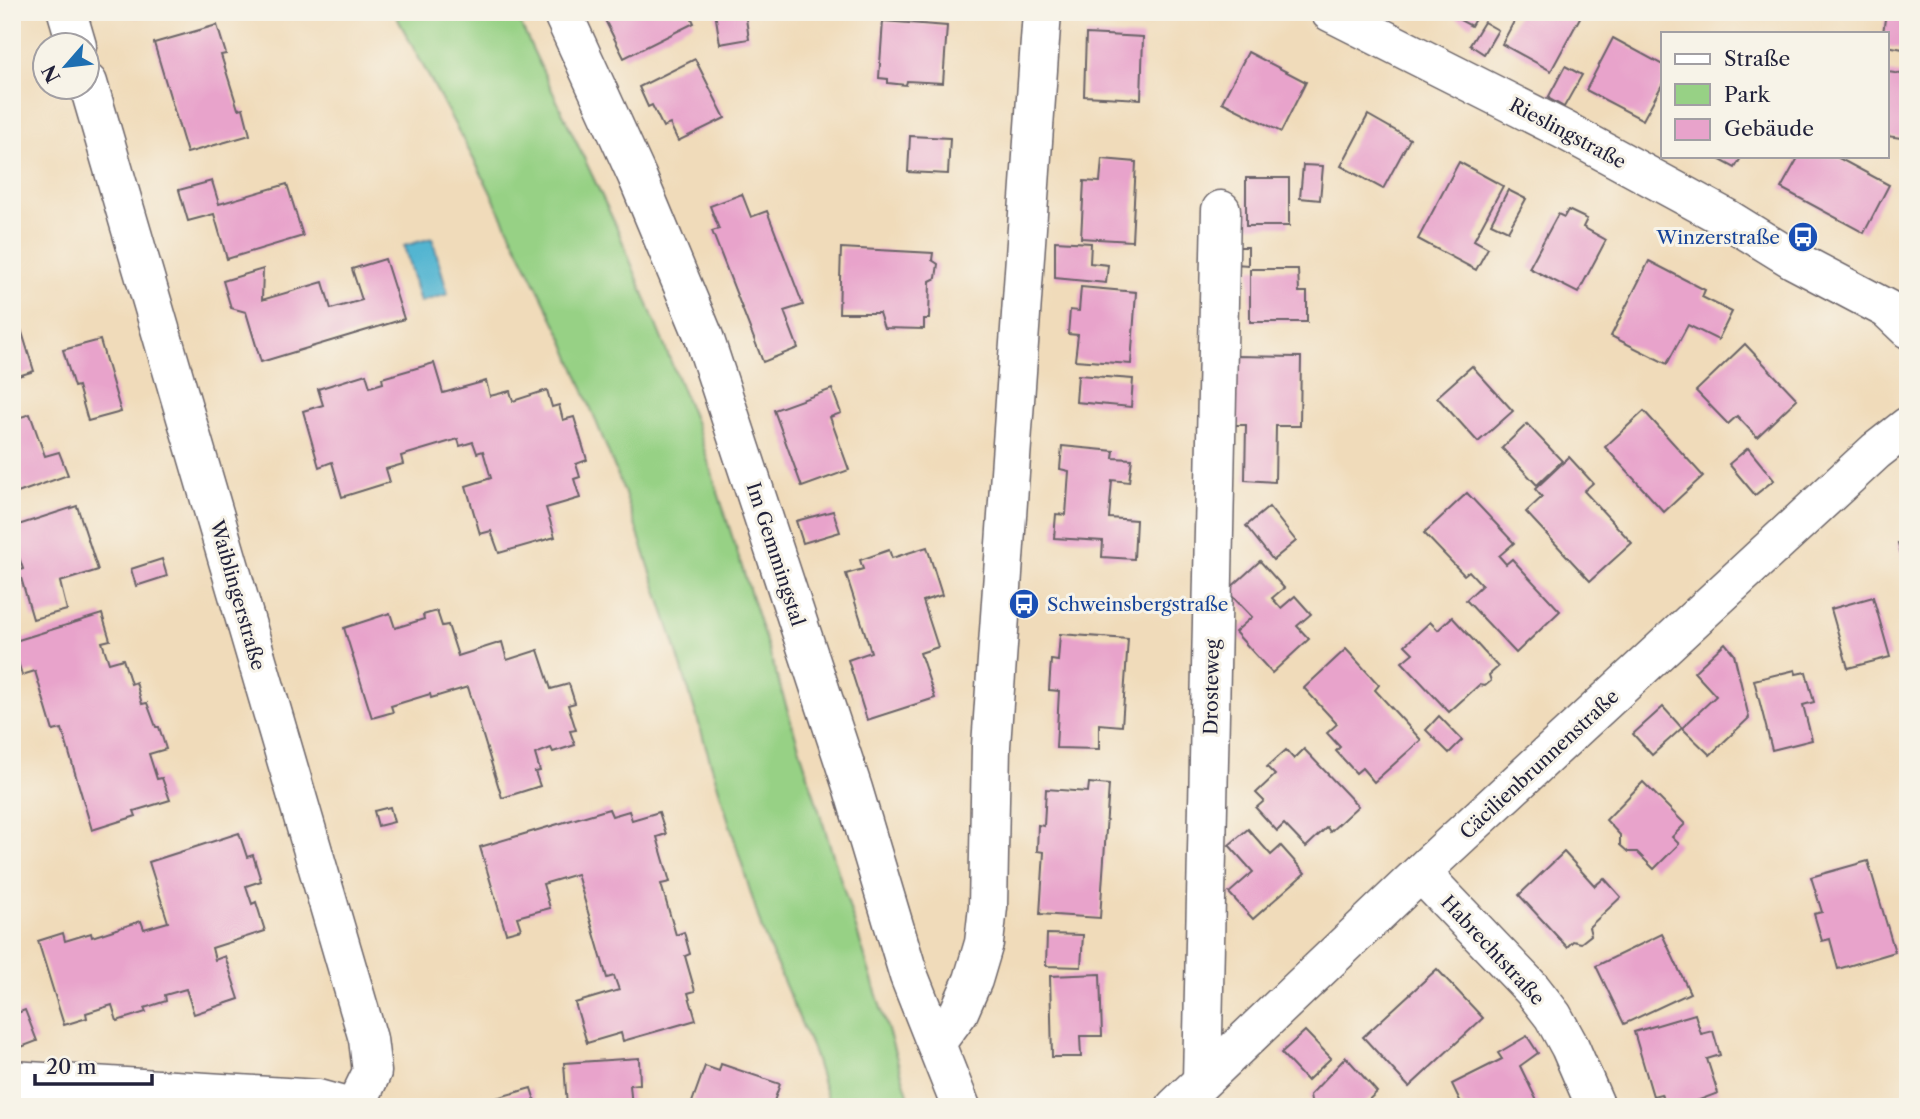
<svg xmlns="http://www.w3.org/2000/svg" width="1920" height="1119" viewBox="0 0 1920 1119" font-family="'Libre Caslon Text',serif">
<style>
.green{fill:#97d185;stroke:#5c7a60;stroke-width:2}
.water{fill:#53b5d1;stroke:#3a6c86;stroke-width:2}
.building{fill:#e8a3cb}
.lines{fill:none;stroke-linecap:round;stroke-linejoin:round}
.minor-casing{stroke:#6a6367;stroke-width:41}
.minor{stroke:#fff;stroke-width:38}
.labels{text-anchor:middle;stroke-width:6;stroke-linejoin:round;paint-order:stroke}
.street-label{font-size:19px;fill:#22223b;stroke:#f7f3e8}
.transit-label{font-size:19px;fill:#164399;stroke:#f7f3e8;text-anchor:end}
</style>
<rect width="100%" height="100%" fill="#f7f3e8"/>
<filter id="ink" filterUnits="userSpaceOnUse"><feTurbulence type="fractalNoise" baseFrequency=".0143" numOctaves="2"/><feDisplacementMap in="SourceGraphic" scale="14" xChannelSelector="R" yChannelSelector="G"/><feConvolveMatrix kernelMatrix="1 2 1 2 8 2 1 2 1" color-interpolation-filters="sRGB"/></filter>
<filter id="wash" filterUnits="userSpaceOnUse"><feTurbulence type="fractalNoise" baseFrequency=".00686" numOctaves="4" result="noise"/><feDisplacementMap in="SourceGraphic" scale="28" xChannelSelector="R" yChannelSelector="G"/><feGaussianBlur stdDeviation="1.57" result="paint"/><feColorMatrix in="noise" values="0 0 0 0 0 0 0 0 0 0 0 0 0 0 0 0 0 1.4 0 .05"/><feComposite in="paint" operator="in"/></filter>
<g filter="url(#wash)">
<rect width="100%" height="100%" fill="#f0dbba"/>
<polygon class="green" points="394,12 515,12 617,228 696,424 769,651 912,1107 830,1107 813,1051 763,933 672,636 624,491 563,339 481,173"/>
<polygon class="water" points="432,238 448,294 420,302 404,246"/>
<g id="blocks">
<g class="building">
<polygon points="134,12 156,12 156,13 135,18"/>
<polygon points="601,12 689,12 694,23 624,58"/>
<polygon points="715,12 745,12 749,39 720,44"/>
<polygon points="1445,12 1479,12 1471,26"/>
<polygon points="1519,12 1583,12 1551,71 1502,44"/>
<polygon points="1886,12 1908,12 1908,50 1887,46 1887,33 1883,33"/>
<polygon points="883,21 947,26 943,83 907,81 906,85 888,83 888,79 879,78"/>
<polygon points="1484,22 1498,30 1484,54 1470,45"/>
<polygon points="217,25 226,54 221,55 238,109 243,108 250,135 187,153 154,43"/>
<polygon points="1086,34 1143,37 1141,99 1084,96"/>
<polygon points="1613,38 1663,65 1663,83 1643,120 1586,90"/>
<polygon points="1248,52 1306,82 1281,132 1222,102"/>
<polygon points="695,59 725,118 678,141 670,124 663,127 652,105 648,107 639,87"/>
<polygon points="1565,66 1582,75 1564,107 1548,98"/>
<polygon points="1888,72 1908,75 1908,139 1887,136"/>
<polygon points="1368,115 1410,139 1383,189 1341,166"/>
<polygon points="910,136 950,138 948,174 908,172"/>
<polygon points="1713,156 1742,156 1735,168"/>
<polygon points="1799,156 1835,156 1889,185 1864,233 1781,188"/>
<polygon points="1102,159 1136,162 1132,241 1081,238 1084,181 1100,182"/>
<polygon points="1459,162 1503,186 1474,240 1488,248 1476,270 1418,239"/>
<polygon points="1303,165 1323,166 1320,200 1300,198"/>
<rect x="1246" y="178" width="43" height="48"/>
<polygon points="212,181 219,204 287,184 303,236 227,259 214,214 188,221 179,190"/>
<polygon points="1508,190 1526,199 1508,231 1491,223"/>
<polygon points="742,194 751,217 767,211 803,305 784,311 798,348 763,362 712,231 719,229 710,206"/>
<polygon points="1568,210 1587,219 1583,227 1606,240 1578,293 1529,268 1558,214 1564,217"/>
<polygon points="1055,241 1091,243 1090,263 1108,265 1106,283 1055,278"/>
<polygon points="1235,247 1248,247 1248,265 1235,264"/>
<polygon points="841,248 933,253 932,260 938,264 936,278 930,281 929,319 924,319 924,329 884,328 879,313 839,313"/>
<polygon points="385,259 404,319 261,362 246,312 231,308 223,281 263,269 262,300 323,282 331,309 362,300 352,269"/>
<polygon points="1649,261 1705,290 1702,297 1732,312 1718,340 1688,325 1667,364 1611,336"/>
<polygon points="1250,269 1298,269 1299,292 1307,292 1307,322 1250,322"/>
<polygon points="1081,287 1136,292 1131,364 1075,360 1078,335 1068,334 1070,310 1079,311"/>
<polygon points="12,300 34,371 12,378"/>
<polygon points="100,340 121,412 88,421 78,386 74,387 63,350"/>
<polygon points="1745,344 1797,399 1757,437 1737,416 1728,424 1696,391"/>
<polygon points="1236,356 1301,357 1300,426 1276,426 1275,482 1245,480 1246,425 1235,425"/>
<polygon points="434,363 443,393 486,381 490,396 510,391 513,401 547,390 552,407 559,405 563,420 574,417 587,460 576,464 580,477 574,479 580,498 546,508 555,537 499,553 491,531 480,534 466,486 491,478 483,451 477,453 473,442 460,446 458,439 401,456 403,464 386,469 390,482 342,497 332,462 319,467 303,411 323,405 318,389 366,374 370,387 383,383 382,378"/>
<polygon points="1472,366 1513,411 1478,442 1437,397"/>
<polygon points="1078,375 1133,379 1131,407 1076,402"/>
<polygon points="832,389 841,413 830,417 849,470 802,487 774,410"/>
<polygon points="1644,411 1703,476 1664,512 1605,447"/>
<polygon points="30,414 45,456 59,452 68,475 12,495 12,420"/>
<polygon points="1527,424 1562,461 1537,485 1502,448"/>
<polygon points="1062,446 1114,451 1113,458 1132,459 1129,482 1112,480 1109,518 1136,520 1134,559 1102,557 1103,541 1054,538 1056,514 1066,515 1069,471 1060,469"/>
<polygon points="1748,448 1774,480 1755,495 1729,464"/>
<polygon points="1569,457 1593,483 1584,491 1632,543 1590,581 1526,512 1542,497 1535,489"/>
<polygon points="1467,493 1514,543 1499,556 1506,564 1512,559 1560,611 1516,653 1466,600 1482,585 1469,571 1464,575 1424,533"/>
<polygon points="77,506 98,570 60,582 67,610 33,619 19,571 23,569 12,536 12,527"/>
<polygon points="1269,507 1296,541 1273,560 1246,526"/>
<polygon points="833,511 840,532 803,543 796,521"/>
<polygon points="1908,540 1908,576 1907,576 1898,543"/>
<polygon points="927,547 942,595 923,601 938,647 920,653 935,698 867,720 848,660 871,652 846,574 863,569 860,560 889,550 892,558"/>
<polygon points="162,559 167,576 136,586 131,569"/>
<polygon points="1260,561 1284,588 1272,598 1281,608 1295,596 1311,614 1297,626 1309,639 1272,673 1235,632 1252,617 1227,591"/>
<polygon points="1873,597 1890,657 1848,668 1831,609"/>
<polygon points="437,611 442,626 448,625 458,656 502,642 507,660 538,650 551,689 569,684 575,703 568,705 576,730 570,731 575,745 553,752 551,748 535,754 540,771 535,772 540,786 502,798 468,687 431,698 430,694 391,706 393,712 372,718 344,628 390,613 395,628 424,619 423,615"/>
<polygon points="102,614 110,640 102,642 109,663 123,659 131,684 136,682 142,704 147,703 156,727 159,727 166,749 149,754 157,779 162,778 170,800 134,811 136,816 92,830 62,729 53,731 35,671 22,675 12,642"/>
<polygon points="1452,617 1498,667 1489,675 1491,681 1485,686 1479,685 1449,712 1402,662 1413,653 1405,645 1430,622 1438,630"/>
<polygon points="1060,634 1128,639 1122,726 1099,724 1099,749 1056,748 1059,691 1049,690 1051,660 1058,661"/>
<polygon points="1725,643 1734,654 1749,718 1710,755 1682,728 1716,696 1694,672"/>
<polygon points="1346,649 1379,685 1375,690 1421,740 1374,782 1362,768 1356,773 1336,751 1340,747 1327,733 1337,724 1304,688"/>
<polygon points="1795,670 1796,674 1806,672 1814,702 1803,705 1812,740 1772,750 1754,680"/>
<polygon points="1663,707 1682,728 1652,755 1633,734"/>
<polygon points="1439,716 1462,740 1449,753 1426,730"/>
<polygon points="1304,749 1358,806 1330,832 1327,827 1306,847 1284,824 1277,831 1256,808 1264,801 1256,793 1275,775 1267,767 1286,750 1294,759"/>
<polygon points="1643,782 1685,824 1672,837 1679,844 1654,869 1637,852 1628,852 1620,845 1620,835 1606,820"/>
<polygon points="1089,783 1109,785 1100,918 1040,914 1044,852 1037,851 1038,825 1044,826 1046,789 1088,792"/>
<polygon points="390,807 394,822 378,826 374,811"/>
<polygon points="609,809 612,816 629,811 632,820 659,812 666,834 657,837 670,882 661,884 676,935 684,932 690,954 685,956 695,991 688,993 696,1020 623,1041 621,1033 587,1043 575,1003 619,990 614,976 607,978 577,874 543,884 550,908 517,917 521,929 506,933 480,847"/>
<polygon points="1248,829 1271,855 1281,846 1305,873 1253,919 1229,893 1253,872 1229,845"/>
<polygon points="239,833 247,857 253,855 261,881 246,886 252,904 256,902 265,931 212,948 215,960 225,956 239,999 194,1014 186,989 165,995 166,1001 144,1008 146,1012 117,1021 112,1005 86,1013 87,1018 64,1025 38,941 63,933 65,941 91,933 92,937 141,921 144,929 168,922 149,862"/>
<polygon points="1564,852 1595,886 1604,878 1621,897 1589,927 1591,935 1581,943 1573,941 1567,947 1519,895"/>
<polygon points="1868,861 1895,952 1838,969 1830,939 1822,941 1814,914 1822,912 1811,877"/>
<polygon points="1047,934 1083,935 1081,967 1046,966"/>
<polygon points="1662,934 1690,993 1624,1024 1596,966"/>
<polygon points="1437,969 1483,1018 1409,1087 1363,1037"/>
<polygon points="1100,974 1102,1036 1080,1036 1081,1057 1052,1057 1050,976"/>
<polygon points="25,1010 37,1041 16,1049 12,1040 12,1015"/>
<polygon points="1695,1014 1701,1034 1713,1031 1720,1055 1707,1059 1718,1093 1681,1107 1666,1107 1661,1094 1653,1096 1634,1032"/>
<polygon points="1305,1031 1331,1058 1307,1081 1281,1053"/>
<polygon points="1527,1036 1538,1053 1520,1066 1540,1107 1463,1107 1452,1084 1502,1059 1498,1053"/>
<polygon points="1346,1057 1377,1092 1361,1107 1312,1107 1310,1095"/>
<polygon points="639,1058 640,1084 630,1085 632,1107 567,1107 564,1063"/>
<polygon points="721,1064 780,1084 772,1107 697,1107 691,1105 705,1066 719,1071"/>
<polygon points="531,1088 537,1107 469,1107 468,1106"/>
</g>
</g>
</g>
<g filter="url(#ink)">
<use href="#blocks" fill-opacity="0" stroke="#6a6367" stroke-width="2"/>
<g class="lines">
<g class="minor-casing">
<g id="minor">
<polyline points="67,12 77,46"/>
<polyline points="562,12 637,176 704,337 853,789 909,976 961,1107"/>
<polyline points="1330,12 1564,130 1726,218 1794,260 1887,309 1908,329"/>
<polyline points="88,83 368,1039 372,1072 355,1107"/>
<polyline points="1421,873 1532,989 1553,1016 1570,1047 1596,1107"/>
<polyline points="936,1043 959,1012 973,980 984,943 988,907 991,746 1042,12"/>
<polyline points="12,1080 318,1099 347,1107"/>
<polyline points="1202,1080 1221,210"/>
<polyline points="1175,1107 1435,859 1876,451 1908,426"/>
</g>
</g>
<use href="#minor" class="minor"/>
</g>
</g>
<defs>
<g id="bus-disc" transform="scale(1.575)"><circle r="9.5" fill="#1a4fb4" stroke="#f7f3e8"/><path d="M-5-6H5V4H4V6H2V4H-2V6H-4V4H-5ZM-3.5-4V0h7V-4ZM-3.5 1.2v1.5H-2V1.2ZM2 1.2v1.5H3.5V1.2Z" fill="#fff"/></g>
</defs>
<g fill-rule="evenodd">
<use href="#bus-disc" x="1803" y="237"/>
<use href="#bus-disc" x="1024" y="604"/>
</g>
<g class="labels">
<g class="street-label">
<text transform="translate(1568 133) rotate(28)" y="7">Rieslingstraße</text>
<text transform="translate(776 554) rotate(72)" y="7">Im Gemmingstal</text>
<text transform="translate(238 595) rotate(74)" y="7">Waiblingerstraße</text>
<text transform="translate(1211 687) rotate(-89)" y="7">Drosteweg</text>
<text transform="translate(1539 764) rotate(-43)" y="7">Cäcilienbrunnenstraße</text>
<text transform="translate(1493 950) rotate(47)" y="7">Habrechtstraße</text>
</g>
<g class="transit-label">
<text x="1780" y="244">Winzerstraße</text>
<text x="1047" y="611" text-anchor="start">Schweinsbergstraße</text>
</g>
</g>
<rect width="1920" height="1119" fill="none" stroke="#f7f3e8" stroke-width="42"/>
<rect x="1661" y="32" width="228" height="126" fill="#f7f3e8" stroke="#a29fa3" stroke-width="2"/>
<rect x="1675" y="54" width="35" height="10" fill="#ffffff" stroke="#a29fa3" stroke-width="2"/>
<text x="1724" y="66" font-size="21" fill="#22223b">Straße</text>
<rect x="1675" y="84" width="35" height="21" fill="#97d185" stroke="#a29fa3" stroke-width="2"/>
<text x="1724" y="102" font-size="21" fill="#22223b">Park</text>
<rect x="1675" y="119" width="35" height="21" fill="#e8a3cb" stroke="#a29fa3" stroke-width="2"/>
<text x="1724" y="136" font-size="21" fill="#22223b">Gebäude</text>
<g transform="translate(66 66) rotate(242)"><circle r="33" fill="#f7f3e8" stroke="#a29fa3" stroke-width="2"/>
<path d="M0-5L12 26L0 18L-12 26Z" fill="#1f6fb2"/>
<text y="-10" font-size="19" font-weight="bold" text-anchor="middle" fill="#22223b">N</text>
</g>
<path d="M35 1074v10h117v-10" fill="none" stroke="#22223b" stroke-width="3.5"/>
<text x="46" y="1074" font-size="21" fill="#22223b" stroke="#f7f3e8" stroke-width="5" paint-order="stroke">20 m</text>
</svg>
